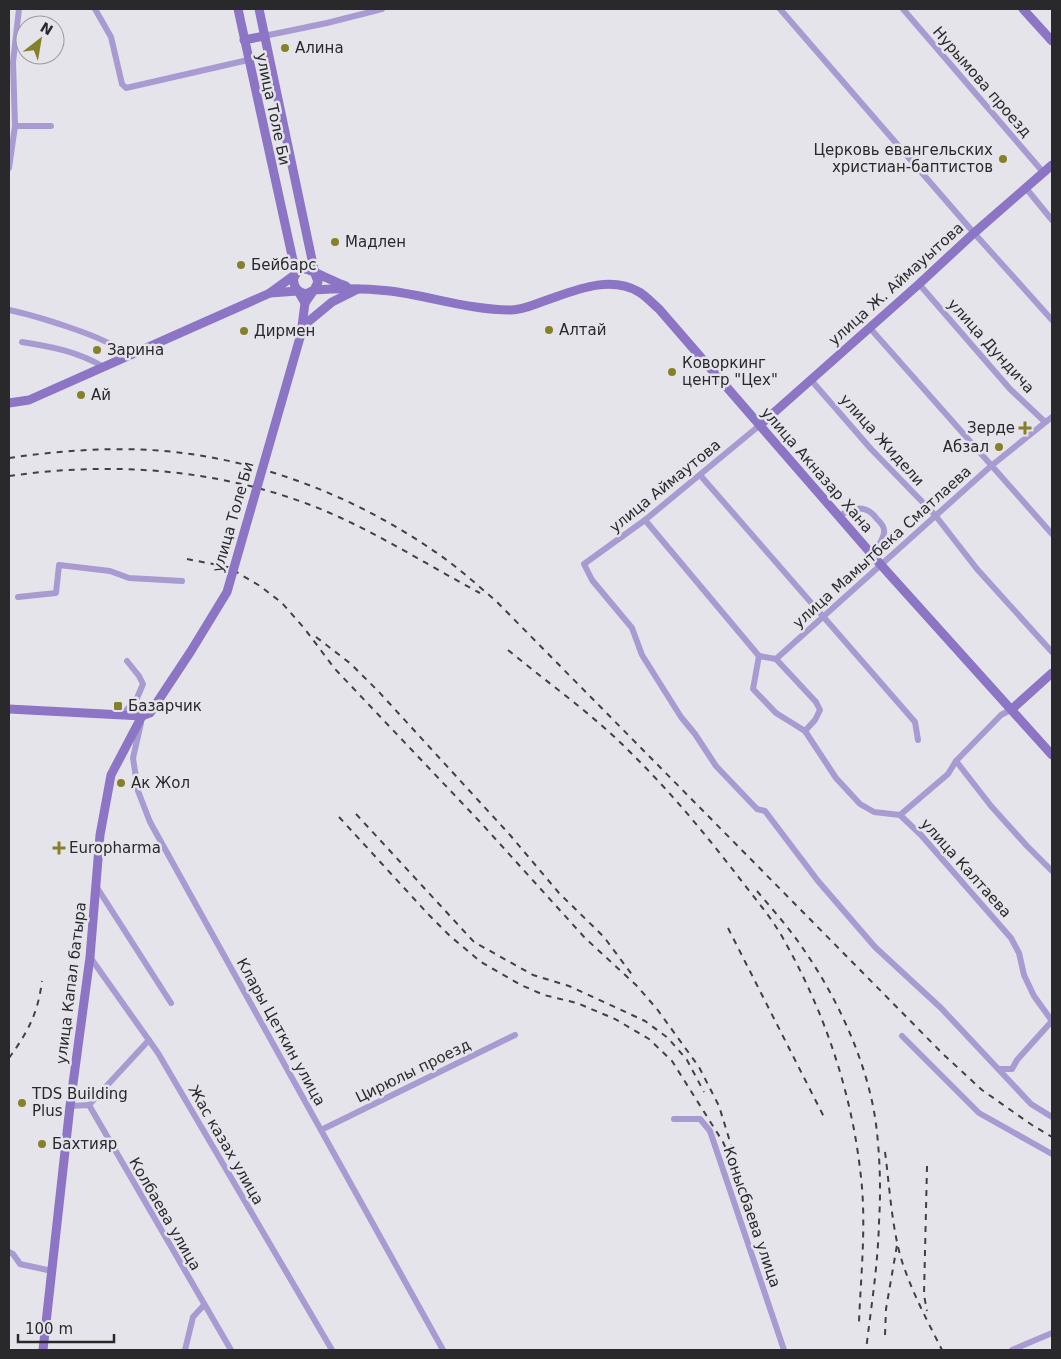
<svg xmlns="http://www.w3.org/2000/svg" width="1061" height="1359" viewBox="0 0 1061 1359" font-family="'DejaVu Sans',sans-serif">
<style>
.lines{fill:none;stroke-linecap:round;stroke-linejoin:round}
.street{stroke:#a89bd1;stroke-width:6}
.secondary{stroke:#8b75c4;stroke-width:9}
.rail{stroke:#414143;stroke-width:2;stroke-dasharray:6 6;stroke-linecap:butt}
.secondary-bridge{stroke:#8b75c4;stroke-width:9}
.poi-dot{fill:#858129;stroke:#e6e4eb;stroke-width:2}
.labels{text-anchor:middle;stroke-width:5;stroke-linejoin:round;paint-order:stroke}
.poi-label{font-size:15px;fill:#29292b;stroke:#e6e4eb;text-anchor:start}
.street-label{font-size:15px;fill:#29292b;stroke:#e6e4eb}
</style>
<rect width="100%" height="100%" fill="#e6e4eb"/>
<g class="lines">
<g class="street">
<polyline points="95,9 111,37 122,84 126,88 248,60"/>
<polyline points="780,9 974,233 1052,320"/>
<polyline points="903,9 1043,172"/>
<polyline points="264,36 327,23 382,9"/>
<polyline points="15,126 51,126"/>
<polyline points="9,168 15,126 13,62 19,9"/>
<polyline points="1025,187 1052,220"/>
<polyline points="919,284 1010,389 1045,422"/>
<path d="M 9,310 C 29,314 108,337 120,351 C 121,351 123,357 123,358"/>
<polyline points="869,327 1052,534"/>
<path d="M 22,342 C 53,347 76,351 104,367"/>
<polyline points="811,380 871,449 935,515 977,569 1052,652"/>
<polyline points="760,425 645,520 584,564 592,580 632,628 642,655 681,717 695,734 716,766 757,809 765,811 818,881 875,947 941,1008 1031,1104 1052,1117"/>
<polyline points="700,475 915,722 918,740"/>
<path d="M 839,516 C 854,507 866,504 877,519 C 881,523 885,527 884,533 C 883,540 877,548 873,555"/>
<polyline points="645,520 759,656 776,659 816,702 820,710 815,720 805,731 836,778 860,804 874,812 900,815 921,835 1011,938 1019,953 1024,975 1034,996 1052,1021"/>
<polyline points="18,597 56,593 59,565 110,571 129,578 182,581"/>
<polyline points="759,656 753,689 776,713 805,731"/>
<polyline points="776,659 991,466 1052,417"/>
<polyline points="122,715 137,698 143,684 139,676 127,661"/>
<polyline points="141,723 133,758 138,791 150,822 443,1350"/>
<polyline points="956,761 991,806 1027,846 1052,871"/>
<polyline points="900,815 948,774 956,761 1001,715 1012,709"/>
<polyline points="96,886 171,1003"/>
<polyline points="90,957 158,1053 332,1350"/>
<polyline points="902,1036 979,1113 1052,1154"/>
<polyline points="999,1069 1012,1069 1017,1060 1052,1021"/>
<polyline points="89,1105 149,1040"/>
<polyline points="70,1106 89,1105 231,1350"/>
<polyline points="674,1119 700,1119 710,1131 784,1350"/>
<polyline points="321,1130 515,1035"/>
<polyline points="9,1252 13,1254 20,1264 52,1271"/>
<polyline points="185,1350 193,1317 204,1305"/>
<polyline points="1012,1350 1052,1333"/>
</g>
<g class="secondary">
<path d="M 259,9 L 315,274 L 318,282 L 314,290 L 306,294 C 289,291 290,268 306,269 C 311,270 339,284 346,286"/>
<polyline points="1023,9 1052,41"/>
<polyline points="244,40 264,36"/>
<polyline points="270,293 298,291 305,303 301,334"/>
<path d="M 305,303 L 314,290 C 340,288 364,288 390,291 C 430,296 470,310 511,310 C 523,310 535,304 547,300 C 576,290 610,275 639,292 C 646,296 652,303 659,309 L 881,565 L 1052,755"/>
<polyline points="303,326 332,302 358,289"/>
<polyline points="9,403 29,400 270,293 296,274 238,9"/>
<polyline points="760,425 919,284 974,233 1052,165"/>
<polyline points="9,709 142,716 147,714"/>
<polyline points="1012,709 1052,673"/>
<polyline points="43,1350 70,1106 90,957 100,835 111,775 142,716"/>
</g>
<g class="rail">
<path d="M 9,458 C 71,449 135,445 197,455 C 281,468 362,502 431,549 C 454,564 475,583 496,601 L 943,1054 L 982,1090 L 1032,1125 L 1052,1137"/>
<path d="M 9,476 C 120,460 236,470 339,517 C 387,539 433,568 480,593"/>
<polyline points="187,559 228,567 260,586 282,603 304,628 335,669 481,823 585,938 636,985 657,1009 699,1067 719,1106 731,1145"/>
<polyline points="316,637 351,664 379,692 510,835 559,893 604,937 633,976"/>
<path d="M 508,650 C 548,683 591,713 628,750 C 670,791 708,837 743,883 C 758,902 774,921 785,942 C 824,1011 851,1091 860,1169 C 867,1220 861,1271 859,1322"/>
<polyline points="356,814 474,942 533,975 569,986 645,1021 668,1038 687,1060 704,1092"/>
<polyline points="339,817 428,914 450,936 481,962 521,985 544,995 577,1003 615,1019 649,1039 672,1061 723,1142 743,1188 762,1249"/>
<path d="M 757,891 C 773,910 790,929 804,950 C 838,999 868,1064 876,1124 C 880,1156 881,1190 879,1222 C 878,1265 871,1308 866,1350"/>
<polyline points="728,928 824,1117"/>
<path d="M 9,1058 C 28,1032 38,1013 42,981"/>
<path d="M 885,1152 C 890,1189 892,1236 905,1270 C 915,1298 929,1324 942,1350"/>
<polyline points="927,1166 924,1295 927,1311"/>
<polyline points="885,1335 886,1309 897,1245"/>
</g>
<polyline class="secondary-bridge" points="150,713 191,651 227,592 301,334"/>
</g>
<g class="poi-dot">
<circle cx="285" cy="48" r="5"/>
<circle cx="1003" cy="159" r="5"/>
<circle cx="335" cy="242" r="5"/>
<circle cx="241" cy="265" r="5"/>
<circle cx="549" cy="330" r="5"/>
<circle cx="244" cy="331" r="5"/>
<circle cx="97" cy="350" r="5"/>
<circle cx="672" cy="372" r="5"/>
<circle cx="81" cy="395" r="5"/>
<path d="M1022.5 420.5h5v5h5v5h-5v5h-5v-5h-5v-5h5z"/>
<circle cx="999" cy="447" r="5"/>
<rect x="113" y="701" width="10" height="10" rx="2.5"/>
<circle cx="121" cy="783" r="5"/>
<path d="M56.5 840.5h5v5h5v5h-5v5h-5v-5h-5v-5h5z"/>
<circle cx="22" cy="1103" r="5"/>
<circle cx="42" cy="1144" r="5"/>
</g>
<g class="labels">
<g class="poi-label">
<text x="295" y="53">Алина</text>
<text x="993" y="155" text-anchor="end">Церковь евангельских<tspan x="993" dy="17">христиан-баптистов</tspan></text>
<text x="345" y="247">Мадлен</text>
<text x="251" y="270">Бейбарс</text>
<text x="559" y="335">Алтай</text>
<text x="254" y="336">Дирмен</text>
<text x="107" y="355">Зарина</text>
<text x="682" y="368">Коворкинг<tspan x="682" dy="17">центр "Цех"</tspan></text>
<text x="91" y="400">Ай</text>
<text x="1015" y="433" text-anchor="end">Зерде</text>
<text x="989" y="452" text-anchor="end">Абзал</text>
<text x="128" y="711">Базарчик</text>
<text x="131" y="788">Ак Жол</text>
<text x="69" y="853">Europharma</text>
<text x="32" y="1099">TDS Building<tspan x="32" dy="17">Plus</tspan></text>
<text x="52" y="1149">Бахтияр</text>
</g>
<g class="street-label">
<text transform="translate(982 82) rotate(49)" y="5">Нурымова проезд</text>
<text transform="translate(273 109) rotate(78)" y="5">улица Толе Би</text>
<text transform="translate(896 284) rotate(-42)" y="5">улица Ж. Аймауытова</text>
<text transform="translate(991 346) rotate(48)" y="5">улица Дундича</text>
<text transform="translate(882 440) rotate(48)" y="5">улица Жидели</text>
<text transform="translate(817 470) rotate(49)" y="5">улица Акназар Хана</text>
<text transform="translate(665 486) rotate(-39)" y="5">улица Аймаутова</text>
<text transform="translate(233 517) rotate(-74)" y="5">улица Толе Би</text>
<text transform="translate(882 547) rotate(-42)" y="5">улица Мамытбека Сматлаева</text>
<text transform="translate(966 868) rotate(48)" y="5">улица Калтаева</text>
<text transform="translate(71 983) rotate(-83)" y="5">улица Капал батыра</text>
<text transform="translate(281 1032) rotate(61)" y="5">Клары Цеткин улица</text>
<text transform="translate(413 1071) rotate(-26)" y="5">Цирюлы проезд</text>
<text transform="translate(226 1145) rotate(60)" y="5">Жас казах улица</text>
<text transform="translate(165 1214) rotate(60)" y="5">Колбаева улица</text>
<text transform="translate(752 1217) rotate(71)" y="5">Конысбаева улица</text>
</g>
</g>
<rect width="1061" height="1359" fill="none" stroke="#29292b" stroke-width="20"/>
<g transform="translate(40 40) rotate(31)"><circle r="24" fill="#e6e4eb" stroke="#9a999e"/>
<path d="M0-4L9 19L0 12L-9 19Z" fill="#858129"/>
<text y="-8" font-size="14" font-weight="bold" text-anchor="middle" fill="#29292b">N</text>
</g>
<path d="M18 1334v8h96v-8" fill="none" stroke="#29292b" stroke-width="2.5"/>
<text x="25" y="1334" font-size="15" fill="#29292b" stroke="#e6e4eb" stroke-width="4" paint-order="stroke">100 m</text>
</svg>
